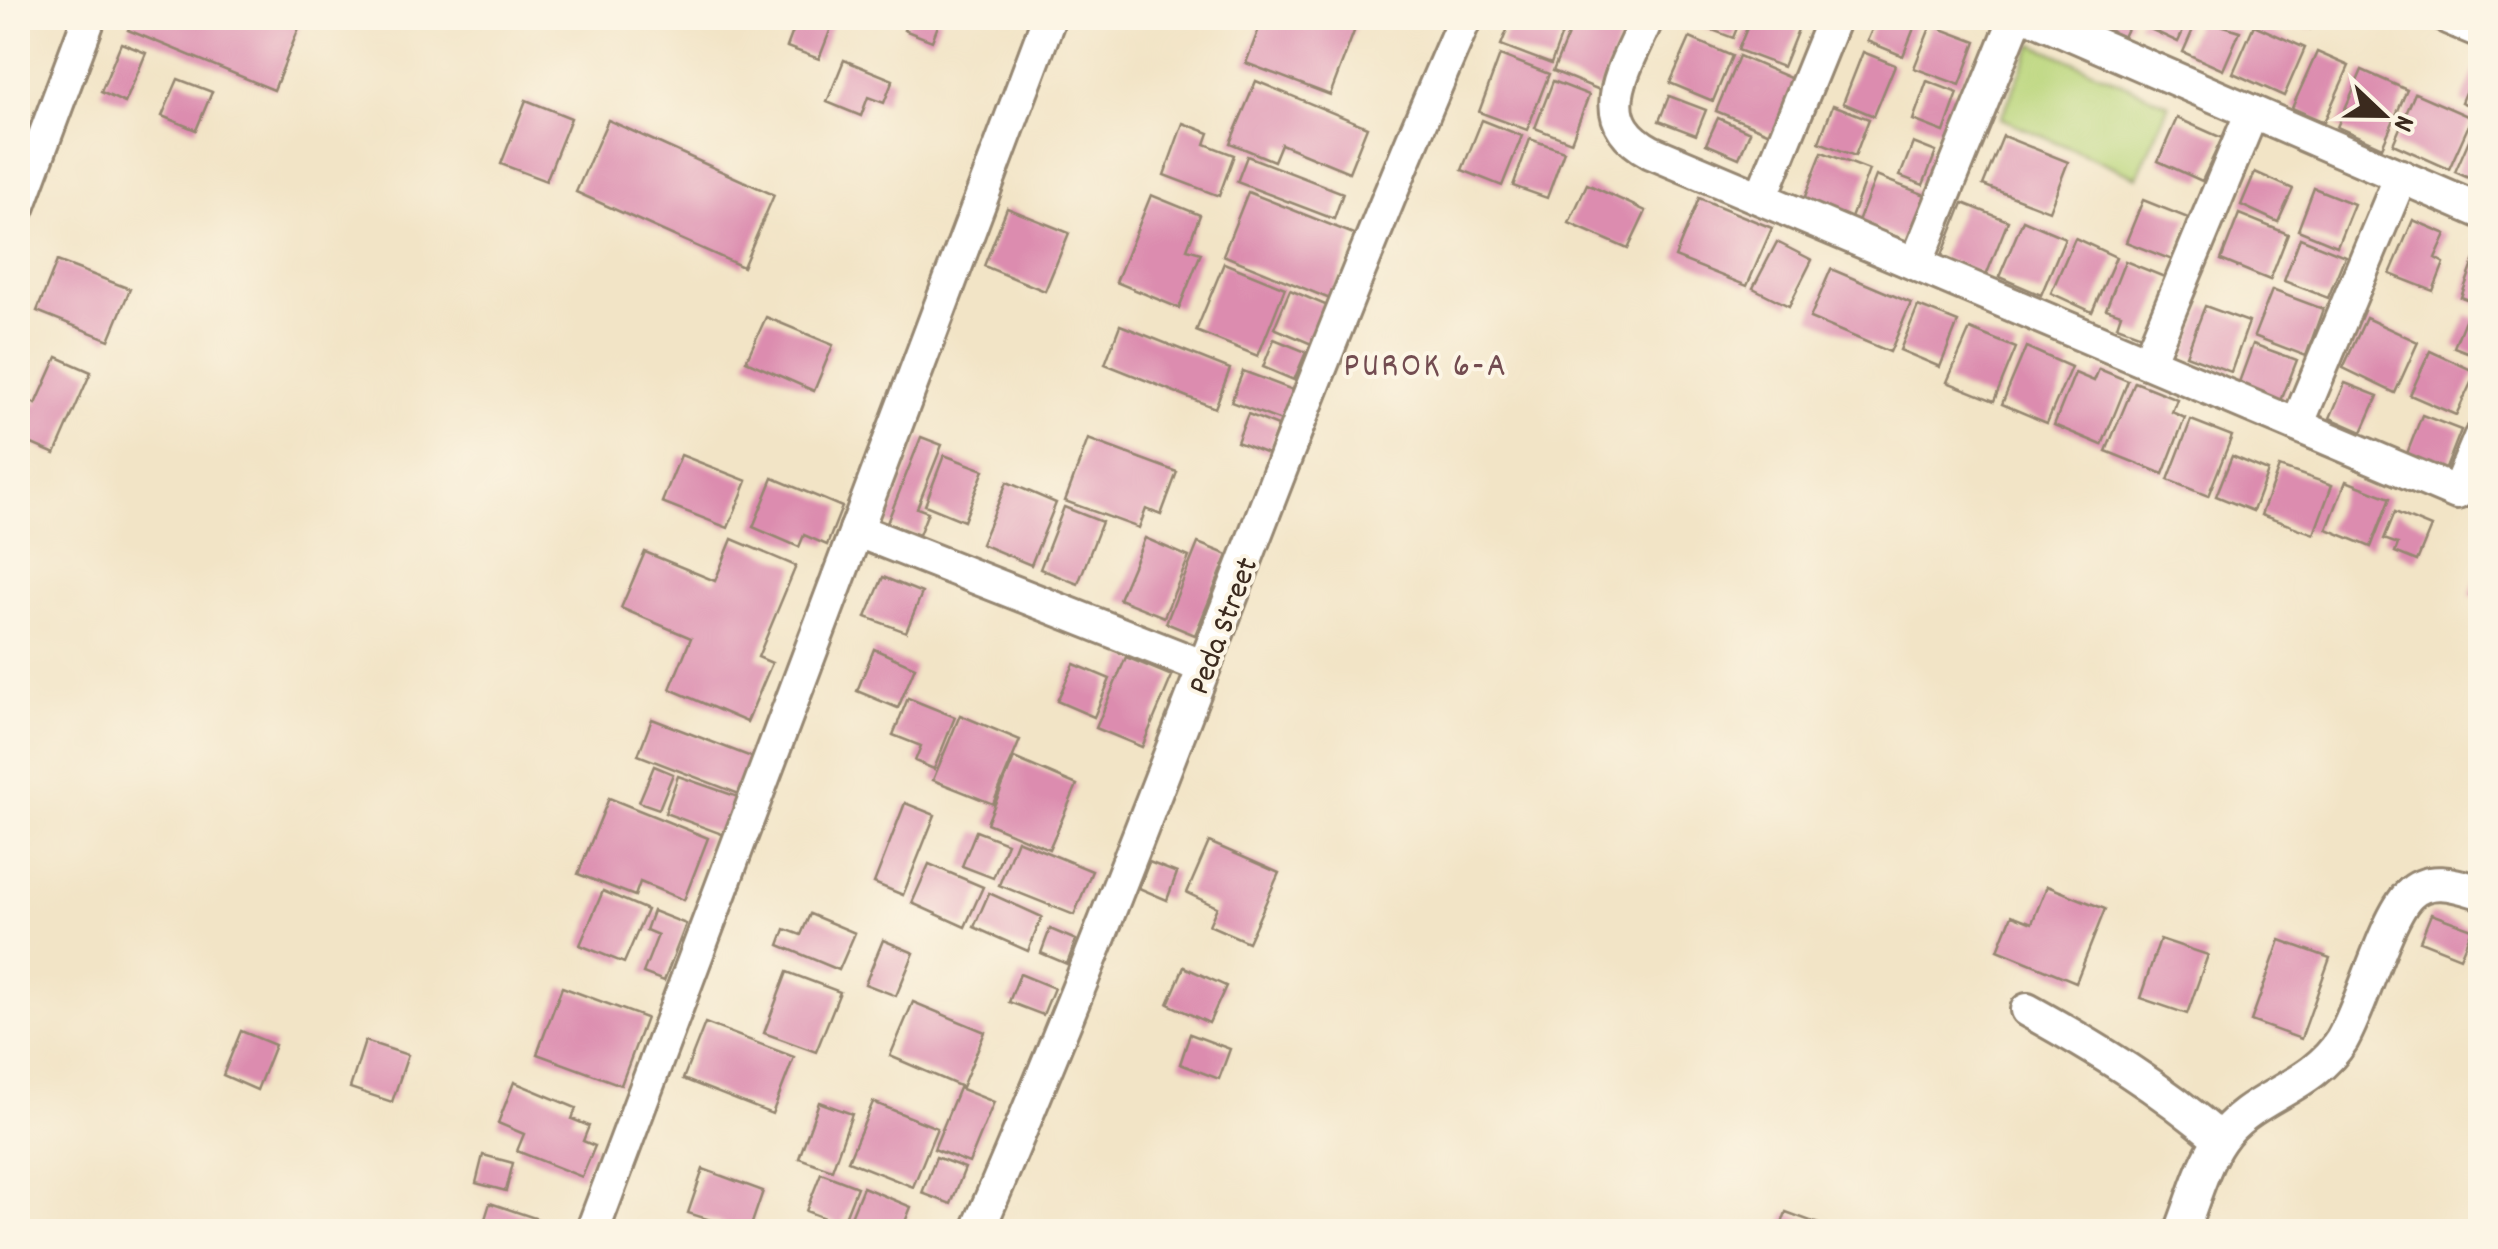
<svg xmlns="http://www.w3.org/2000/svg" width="2498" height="1249" viewBox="0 0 2498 1249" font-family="Dekko,sans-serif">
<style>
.green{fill:#bad67c;stroke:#7a804d;stroke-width:2.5}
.building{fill:#dc8caf}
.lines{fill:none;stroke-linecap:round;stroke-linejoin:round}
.minor-casing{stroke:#968772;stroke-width:38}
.minor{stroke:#fff;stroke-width:32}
.labels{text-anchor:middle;stroke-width:8;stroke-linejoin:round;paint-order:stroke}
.street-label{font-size:32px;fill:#3b2a1e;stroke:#fcf5e5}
.neighbourhood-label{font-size:35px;letter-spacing:2.5px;fill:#734c51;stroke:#fcf5e5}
</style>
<rect width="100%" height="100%" fill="#fcf5e5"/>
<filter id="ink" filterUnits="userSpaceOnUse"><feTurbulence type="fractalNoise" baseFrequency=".01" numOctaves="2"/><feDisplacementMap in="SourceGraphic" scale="20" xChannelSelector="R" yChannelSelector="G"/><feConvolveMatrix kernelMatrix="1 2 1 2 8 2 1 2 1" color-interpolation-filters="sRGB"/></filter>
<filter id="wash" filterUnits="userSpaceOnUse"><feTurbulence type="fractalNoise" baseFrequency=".0048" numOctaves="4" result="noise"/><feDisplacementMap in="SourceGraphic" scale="40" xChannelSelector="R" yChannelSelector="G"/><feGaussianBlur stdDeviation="2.25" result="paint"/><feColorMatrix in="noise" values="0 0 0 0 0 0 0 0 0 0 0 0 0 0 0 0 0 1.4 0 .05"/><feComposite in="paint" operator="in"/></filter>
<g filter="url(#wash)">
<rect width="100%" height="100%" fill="#f2e4c6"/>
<polygon class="green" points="2033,44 2169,104 2137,177 2001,118"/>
<g id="blocks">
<g class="building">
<polygon points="134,18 303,18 274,90 128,30"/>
<polygon points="798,18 835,18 819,59 787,47"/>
<polygon points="908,18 941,18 932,41 904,30"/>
<polygon points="1263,18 1358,21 1330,95 1246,63"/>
<polygon points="1512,18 1568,18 1551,64 1501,45"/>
<polygon points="1575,18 1596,18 1624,29 1600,90 1553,71"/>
<polygon points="1705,18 1741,18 1733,38 1702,26"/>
<polygon points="1751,18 1801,22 1783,67 1738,50"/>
<polygon points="1877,18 1918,18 1903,56 1867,41"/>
<polygon points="2079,18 2132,18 2123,37"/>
<polygon points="2140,18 2189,18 2178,42 2137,23"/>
<polygon points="2198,18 2240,31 2223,70 2183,52"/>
<polygon points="2285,18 2315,18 2310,29"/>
<polygon points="1931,25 1976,42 1960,85 1914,68"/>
<polygon points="2254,25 2305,48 2284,96 2233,73"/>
<polygon points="1690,38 1732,56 1713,101 1670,83"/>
<polygon points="121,43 146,53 125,103 101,92"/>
<polygon points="1863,52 1895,65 1874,116 1843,103"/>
<polygon points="2317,52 2349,66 2324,122 2292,108"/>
<polygon points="1500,55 1549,74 1527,130 1479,112"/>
<polygon points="1739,56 1797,81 1775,135 1716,111"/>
<polygon points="2480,57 2480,110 2461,102"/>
<polygon points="844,60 893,80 884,103 868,97 861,116 827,102"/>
<polygon points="2362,70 2407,90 2382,147 2337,127"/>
<polygon points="178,79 212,92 196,130 162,116"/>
<polygon points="1256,81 1367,127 1349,172 1281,144 1274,161 1230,143"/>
<polygon points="1553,81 1589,95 1571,142 1535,128"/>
<polygon points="1927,81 1958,93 1944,132 1913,120"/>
<polygon points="2415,93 2472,118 2449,169 2393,144"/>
<polygon points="1669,96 1706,110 1696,135 1659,121"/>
<polygon points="526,100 571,118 546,181 501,164"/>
<polygon points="1833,105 1869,119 1855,156 1819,142"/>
<polygon points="1718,118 1750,132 1739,158 1706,144"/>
<polygon points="2177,118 2222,138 2202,181 2158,161"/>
<polygon points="608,120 774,195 743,267 576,192"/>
<polygon points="1482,120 1522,136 1502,186 1462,170"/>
<polygon points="1183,123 1209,133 1205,144 1234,155 1219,196 1164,175"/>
<polygon points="2473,131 2480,134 2480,183 2455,172"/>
<polygon points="2003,136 2068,162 2049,211 1983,185"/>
<polygon points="1530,139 1564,151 1547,198 1513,186"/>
<polygon points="1913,143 1936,152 1923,185 1900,176"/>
<polygon points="1822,152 1869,170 1851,218 1804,199"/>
<polygon points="1247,156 1343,193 1334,219 1237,182"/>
<polygon points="2255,172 2293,189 2278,222 2241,205"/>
<polygon points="1876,176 1928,196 1910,242 1858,222"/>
<polygon points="1587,184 1646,211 1628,249 1569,223"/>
<polygon points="2314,188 2354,204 2337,246 2298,230"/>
<polygon points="1248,192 1356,235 1330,299 1223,255"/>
<polygon points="1151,195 1200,215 1187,249 1201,253 1179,308 1116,282"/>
<polygon points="1699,198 1772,228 1747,286 1675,257"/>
<polygon points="2143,200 2188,218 2172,260 2126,242"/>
<polygon points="1963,203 2008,221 1986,276 1941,258"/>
<polygon points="1007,208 1069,233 1045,291 984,266"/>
<polygon points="2239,214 2288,234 2270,280 2221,260"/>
<polygon points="2023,220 2065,238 2041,295 1999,277"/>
<polygon points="2413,220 2446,234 2435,258 2444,263 2433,291 2390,274"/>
<polygon points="2075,238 2116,257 2092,312 2051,293"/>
<polygon points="2300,238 2345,256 2328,298 2284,281"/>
<polygon points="1777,242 1812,260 1789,306 1753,288"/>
<polygon points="2475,259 2480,260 2480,304 2461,297"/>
<polygon points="57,261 130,289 109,340 37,311"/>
<polygon points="2125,261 2167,278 2144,336 2117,326 2121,314 2106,309"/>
<polygon points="1224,263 1285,288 1258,356 1196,331"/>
<polygon points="1831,269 1911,303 1890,352 1810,318"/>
<polygon points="1290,290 1330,307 1314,345 1274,328"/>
<polygon points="2272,290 2323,309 2306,356 2254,336"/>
<polygon points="1918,306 1958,322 1940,367 1900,350"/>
<polygon points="2205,306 2249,322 2231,372 2186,355"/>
<polygon points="2467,315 2480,320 2480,357 2454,347"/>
<polygon points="766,317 833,345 814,391 746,361"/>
<polygon points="2366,318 2418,342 2395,393 2343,368"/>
<polygon points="1120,325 1230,369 1215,408 1105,364"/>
<polygon points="1970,329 2016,348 1994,401 1947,382"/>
<polygon points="1274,339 1306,352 1294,380 1263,367"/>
<polygon points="2253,344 2297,360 2281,401 2238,385"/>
<polygon points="2026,347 2071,367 2047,423 2002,404"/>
<polygon points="2430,351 2476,372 2456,415 2410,395"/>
<polygon points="57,357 91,372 55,454 18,438 18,396 36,404"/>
<polygon points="2099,369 2128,381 2102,445 2054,425 2075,373 2094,381"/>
<polygon points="1243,371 1293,390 1281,421 1231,402"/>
<polygon points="2135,382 2177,399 2172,412 2185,418 2163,474 2106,451"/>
<polygon points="2345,383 2378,396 2362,432 2330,418"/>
<polygon points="1248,414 1278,426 1268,454 1237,442"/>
<polygon points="2422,415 2461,430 2445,471 2406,456"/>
<polygon points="2191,420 2232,436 2208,496 2168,480"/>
<polygon points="921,437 942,445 917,508 928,512 919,535 887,523"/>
<polygon points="1088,439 1177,472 1161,515 1146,509 1139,528 1065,501"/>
<polygon points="681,455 747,481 728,528 662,502"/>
<polygon points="944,455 984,470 964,521 925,505"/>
<polygon points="2232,456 2268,471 2253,511 2216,496"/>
<polygon points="2279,467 2332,485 2314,534 2261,515"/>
<polygon points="773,478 842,507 827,545 804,535 799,547 753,527"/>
<polygon points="2346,481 2390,498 2371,547 2327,529"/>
<polygon points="1007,482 1056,503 1031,565 981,544"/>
<polygon points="1064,507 1102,522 1078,584 1040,569"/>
<polygon points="2395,512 2431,527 2417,561 2395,552 2398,544 2384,539"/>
<polygon points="1145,538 1189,557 1164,617 1119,599"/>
<polygon points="732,539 796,566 758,657 772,663 747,722 670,689 691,638 621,608 645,552 715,581"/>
<polygon points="1198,543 1228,555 1195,635 1166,623"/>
<polygon points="2480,567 2480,599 2470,595"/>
<polygon points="883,577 922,593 906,632 866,617"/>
<polygon points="874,649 915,667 898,708 857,691"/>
<polygon points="1126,657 1172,676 1142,747 1096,728"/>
<polygon points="1074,664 1110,679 1094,717 1057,701"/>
<polygon points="908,698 955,717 934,769 915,761 921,746 893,735"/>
<polygon points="960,715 1020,740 993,804 933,780"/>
<polygon points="652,719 754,758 739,794 638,755"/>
<polygon points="1014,758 1077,785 1049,849 987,823"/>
<polygon points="654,766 673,774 659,809 639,802"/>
<polygon points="678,776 741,798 727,836 665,813"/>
<polygon points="609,798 708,838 684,900 640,882 635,896 578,874"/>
<polygon points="905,803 935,815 903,895 874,883"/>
<polygon points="976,831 1007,843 993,878 962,866"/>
<polygon points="1017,840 1092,871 1074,915 999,885"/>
<polygon points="1209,842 1279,873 1248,942 1209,925 1217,907 1187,893"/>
<polygon points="1149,862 1177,873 1167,900 1139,888"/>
<polygon points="929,864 983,887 965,927 912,903"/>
<polygon points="2047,886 2105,909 2076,982 1998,950 2012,915 2032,923"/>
<polygon points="603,891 647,910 624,963 580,945"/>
<polygon points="989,893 1042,917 1028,951 974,927"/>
<polygon points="653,911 686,924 664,981 643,973 658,935 646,930"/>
<polygon points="810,914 855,933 839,970 779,945 785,929 801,935"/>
<polygon points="2431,914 2472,929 2460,957 2420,941"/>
<polygon points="1050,929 1076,940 1067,964 1041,953"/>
<polygon points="2160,939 2208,955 2187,1014 2140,998"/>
<polygon points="883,940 914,953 896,996 865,984"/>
<polygon points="2280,940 2330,958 2301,1039 2251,1021"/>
<polygon points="1184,967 1226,986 1209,1023 1168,1004"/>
<polygon points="787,972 840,992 816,1052 764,1033"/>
<polygon points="1020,974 1054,988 1043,1015 1009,1002"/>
<polygon points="562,987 646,1018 621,1085 537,1054"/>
<polygon points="913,1002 985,1032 962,1087 890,1056"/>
<polygon points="705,1023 794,1057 772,1114 683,1079"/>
<polygon points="241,1031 275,1045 257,1090 223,1075"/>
<polygon points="1190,1034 1230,1049 1219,1079 1180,1064"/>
<polygon points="365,1041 408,1055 392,1102 350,1088"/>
<polygon points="514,1082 576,1108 572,1119 589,1126 583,1141 595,1146 582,1177 517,1151 524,1134 498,1123"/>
<polygon points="959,1088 994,1102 969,1163 934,1149"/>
<polygon points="819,1102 852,1114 832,1170 799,1158"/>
<polygon points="873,1102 937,1128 913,1187 848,1161"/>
<polygon points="483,1155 513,1163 506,1191 476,1183"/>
<polygon points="936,1157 965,1168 951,1204 922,1193"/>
<polygon points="703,1169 763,1191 749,1232 688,1213"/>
<polygon points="821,1173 857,1187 842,1225 806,1211"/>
<polygon points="863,1187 911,1207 901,1232 846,1229"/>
<polygon points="490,1203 562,1227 560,1232 481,1232"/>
<polygon points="1786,1212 1838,1231 1838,1232 1779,1232"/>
</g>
</g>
</g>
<g filter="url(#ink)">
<use href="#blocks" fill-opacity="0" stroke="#968772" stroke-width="2.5"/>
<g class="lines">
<g class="minor-casing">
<g id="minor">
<path d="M 1647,18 C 1626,69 1588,118 1651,152 L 2457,493 L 2480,438"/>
<polyline points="2035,18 2480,211"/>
<polyline points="2449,18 2480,31"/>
<polyline points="1761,198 1834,18"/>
<polyline points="18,208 89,18"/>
<polyline points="1916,264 2016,18"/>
<polyline points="2148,362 2252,112"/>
<polyline points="2297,425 2401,176"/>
<polyline points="856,530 1204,667"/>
<path d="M 2027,1010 C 2096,1048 2160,1087 2220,1139"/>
<polyline points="592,1232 1049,18"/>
<path d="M 977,1232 C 1151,831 1290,417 1465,18"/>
<path d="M 2181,1232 C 2193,1202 2202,1166 2220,1140 C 2249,1096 2311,1090 2342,1040 C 2363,1003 2386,918 2409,895 C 2428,875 2457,885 2480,892"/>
</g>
</g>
<use href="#minor" class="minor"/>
</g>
</g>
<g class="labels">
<g class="street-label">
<text transform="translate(1221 625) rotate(-69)" y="11">Peda Street</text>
</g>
<g class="neighbourhood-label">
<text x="1426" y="375">PUROK 6-A</text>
</g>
</g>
<rect width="2498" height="1249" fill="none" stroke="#fcf5e5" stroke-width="60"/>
<g transform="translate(2383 115) rotate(112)" stroke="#fcf5e5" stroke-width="8" paint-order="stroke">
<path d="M0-8L18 38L0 25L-18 38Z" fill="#3b2a1e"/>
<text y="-15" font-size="28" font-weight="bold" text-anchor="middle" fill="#3b2a1e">N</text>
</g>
</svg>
